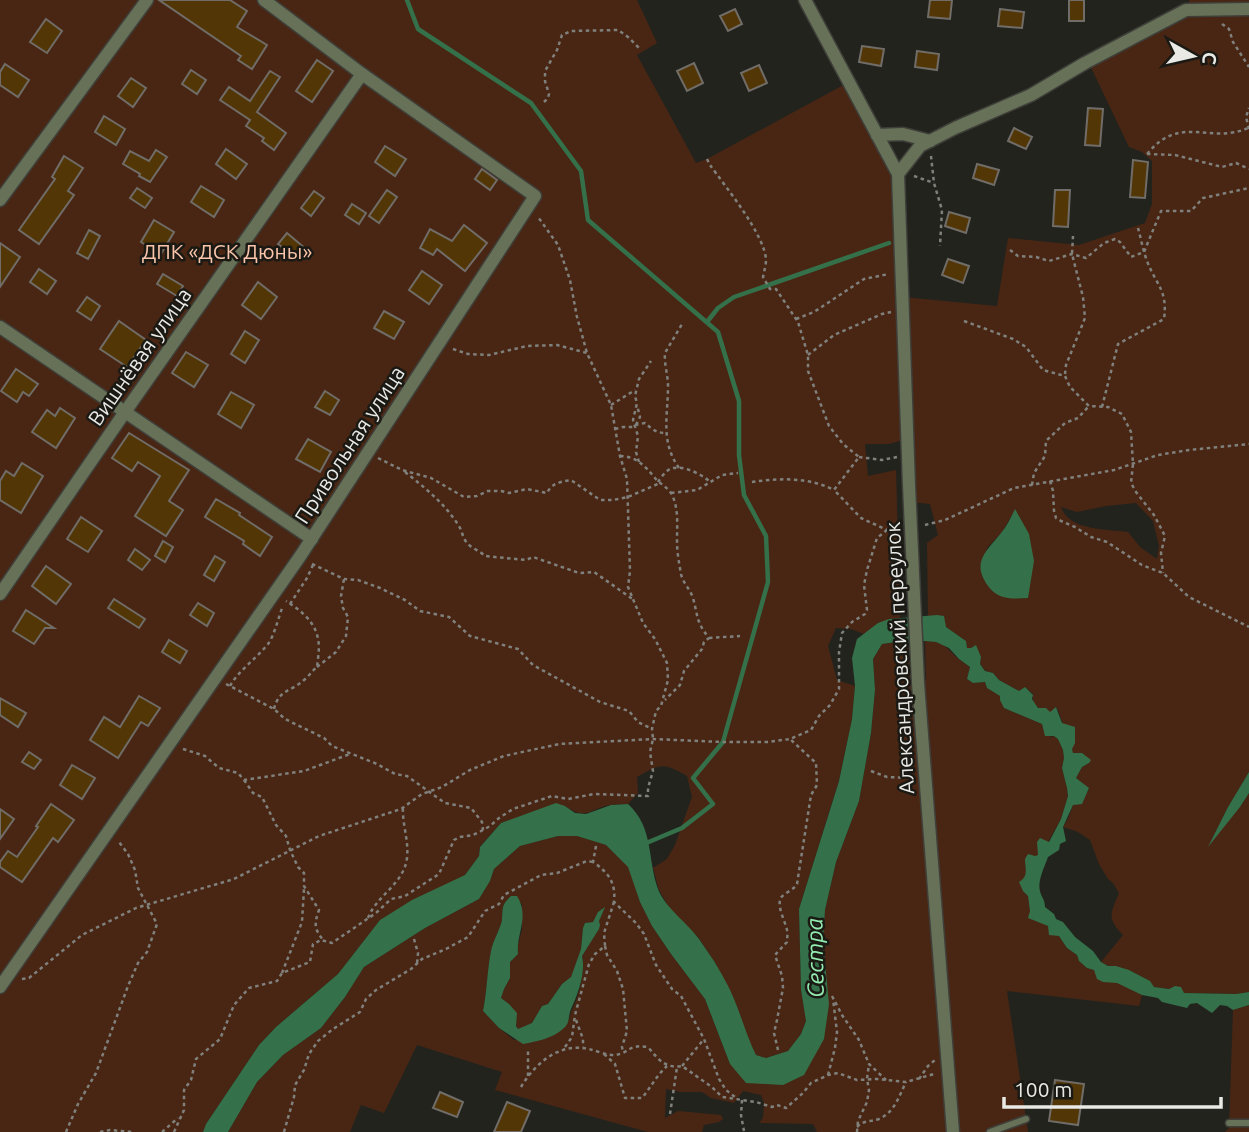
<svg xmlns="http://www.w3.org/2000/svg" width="1249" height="1132" viewBox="0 0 1249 1132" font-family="Ubuntu,sans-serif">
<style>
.green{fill:#492613;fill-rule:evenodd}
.water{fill:#347049}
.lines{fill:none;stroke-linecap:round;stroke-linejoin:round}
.stream{stroke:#347049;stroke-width:4.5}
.building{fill:#533606;stroke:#706c67;stroke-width:2}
.service-casing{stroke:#3f3f3a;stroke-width:9}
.minor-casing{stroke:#3f3f3a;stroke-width:15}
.path{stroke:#80807c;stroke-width:2.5;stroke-dasharray:3.5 3.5;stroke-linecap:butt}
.service{stroke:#667157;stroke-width:6}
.minor{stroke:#667157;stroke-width:12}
.labels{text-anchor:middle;stroke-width:5;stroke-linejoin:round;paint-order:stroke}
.park-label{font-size:21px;fill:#fac5aa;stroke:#1a1914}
.street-label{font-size:21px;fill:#e9e9e6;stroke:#1a1914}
.water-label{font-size:23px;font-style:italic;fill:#93ebaf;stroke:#1a1914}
</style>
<rect width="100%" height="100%" fill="#23231e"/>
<g class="green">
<path d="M 0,0 L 637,0 L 657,43 L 637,55 L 696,163 L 707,159 L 849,82 L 898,187 L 903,297 L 997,306 L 1008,238 L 1079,245 L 1145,223 L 1152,204 L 1152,161 L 1142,152 L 1129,147 L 1088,61 L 1182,12 L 1190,0 L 1249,0 L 1249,9 L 1236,10 L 1249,17 L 1249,772 L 1228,807 L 1210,843 L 1240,807 L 1249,793 L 1249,992 L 1236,994 L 1184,993 L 1175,986 L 1169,989 L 1154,987 C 1148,978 1128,969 1118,967 C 1111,966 1107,966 1101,962 L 1123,935 C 1106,918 1111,913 1119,893 L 1113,883 L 1108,879 L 1099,864 L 1090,840 L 1078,832 L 1063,827 L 1068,819 L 1073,805 L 1083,800 L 1089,789 L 1076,778 L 1082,767 L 1089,763 L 1083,753 L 1073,753 L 1058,710 L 1056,707 L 1050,713 C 1041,709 1031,706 1033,694 L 1025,687 L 1019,691 L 999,680 L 993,673 L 986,671 L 980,664 L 981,657 L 975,646 L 971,648 L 967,648 L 966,641 L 946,627 L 937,615 L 928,617 L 927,543 L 938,535 L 930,504 L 910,502 L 907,439 L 889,444 L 865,444 L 868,476 L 896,470 L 900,618 C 885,619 876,625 864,634 L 851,629 L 836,628 L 828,646 L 837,680 L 855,686 L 852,719 L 839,780 L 799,909 L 801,990 L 806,1020 L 801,1034 L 788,1051 L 766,1058 L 756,1055 L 749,1042 L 733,997 L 714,961 L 698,937 L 670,909 L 659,890 L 653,868 L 667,859 L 675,845 L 692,797 L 687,776 C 662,762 661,764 637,777 L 638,793 L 628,804 C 622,804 616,804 610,805 C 588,809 588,821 565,806 L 501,823 L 480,846 L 479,856 L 465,875 L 380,920 L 338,974 L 276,1027 L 259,1045 L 206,1124 L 203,1132 L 0,1132 ZM 1136,503 L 1153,521 L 1159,546 L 1157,559 L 1140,547 L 1128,532 C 1107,529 1069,531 1061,507 L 1077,512 L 1106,506 ZM 1015,510 L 982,577 L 987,548 L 1002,532 Z"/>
<path d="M 925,641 C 947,642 945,648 960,660 C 963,662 967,665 970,667 L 967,679 L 973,683 L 985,682 L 987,688 L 1000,696 L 1004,708 L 1042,724 L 1044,731 L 1051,737 L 1054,736 L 1058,739 L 1063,750 L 1064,758 L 1062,768 L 1067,788 L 1068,796 L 1061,819 L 1048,842 L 1045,841 L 1038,855 L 1025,865 L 1027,871 L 1023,891 L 1028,896 L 1030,911 L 1059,936 L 1067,948 L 1077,955 L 1079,961 L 1087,968 L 1094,970 L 1103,982 L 1117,982 L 1142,995 L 1139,1006 L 1007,991 L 1028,1132 L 955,1132 L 921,684 L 926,679 Z"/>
<path d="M 896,642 L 908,643 L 910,680 L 915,685 L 949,1132 L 817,1132 L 813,1124 L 759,1123 L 763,1118 L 764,1103 L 761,1095 L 743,1091 L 734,1103 L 711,1098 L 702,1092 L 681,1092 L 666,1089 L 665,1118 L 678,1111 L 721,1115 L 723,1119 L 719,1122 L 704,1125 L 702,1132 L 648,1132 L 495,1090 L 502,1072 L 417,1045 L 384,1113 L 361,1105 L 350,1132 L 228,1132 L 257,1082 L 283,1055 L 321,1028 L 345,997 L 364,967 L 425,928 L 479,899 L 490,881 L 494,869 L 520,846 L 558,836 L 577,836 L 606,845 L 629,867 L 640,902 L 652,926 L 671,954 L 705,999 L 730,1064 L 797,1079 L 823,941 L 825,910 L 836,862 L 859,801 L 871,733 L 875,690 L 873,659 L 882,644 ZM 511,896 L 522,904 L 522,930 L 518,945 L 518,954 L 510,962 L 510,978 L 504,989 L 501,998 L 509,1004 L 518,1030 L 532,1023 L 542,1006 L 548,1004 L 562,984 L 571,978 L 581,949 L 583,928 L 585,923 L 593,922 L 599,912 L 603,908 L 599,921 L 599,929 L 582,956 C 585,967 580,993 575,1003 C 572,1010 570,1013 569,1020 L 514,1040 L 499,1028 L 483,1011 C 487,991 487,971 491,951 C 493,940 500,930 502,920 C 503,908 501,905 511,896 Z"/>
<polygon points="1249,1005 1249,1132 1225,1132 1229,1128 1233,1010"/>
</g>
<g class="water">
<path d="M 1015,509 L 1029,534 L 1034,561 L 1028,598 C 1012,599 998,600 988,586 C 971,562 986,552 1001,533 C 1007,526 1011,517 1015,509 Z"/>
<path d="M 937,615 L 944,616 L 946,627 L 966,641 L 967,648 L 971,648 L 976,645 L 981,657 L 980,664 L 985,671 L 993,673 L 999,680 L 1019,691 L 1025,687 L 1033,695 L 1032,699 L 1038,708 L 1046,708 L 1050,712 L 1056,707 L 1062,723 L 1075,727 L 1075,743 L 1072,749 L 1073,753 L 1082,753 L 1091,760 L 1089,763 L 1082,767 L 1076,778 L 1089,788 L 1082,804 L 1073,805 L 1063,827 L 1066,841 L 1060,844 L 1059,850 L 1048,857 C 1045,866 1037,881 1040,891 C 1041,897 1045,899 1045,907 L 1054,914 L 1056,919 L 1063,922 L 1075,937 L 1093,951 L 1101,962 L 1108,966 L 1116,966 L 1129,970 L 1150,981 L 1154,987 L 1169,989 L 1175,986 L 1181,987 L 1184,993 L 1236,994 L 1249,992 L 1249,1005 L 1233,1010 L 1227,1006 L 1220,1005 L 1212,1013 L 1197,1003 L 1190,1004 L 1187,1008 L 1162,1002 L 1158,998 L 1142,995 L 1117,983 L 1103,982 L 1097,979 L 1094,970 L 1087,968 L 1079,961 L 1077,955 L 1067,948 L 1059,936 L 1049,935 L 1048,926 L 1028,918 L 1030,911 L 1028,896 L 1023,891 L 1019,882 C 1029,876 1025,869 1025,859 L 1028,854 L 1035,856 L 1038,855 L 1037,842 L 1040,838 L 1049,842 L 1061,819 L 1068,796 L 1067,788 L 1062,768 L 1064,758 L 1063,750 L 1058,739 L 1054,736 L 1045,736 L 1042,724 L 1004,708 L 1000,700 L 1000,696 L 987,688 L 985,682 L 973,683 L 967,679 L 970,667 L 959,659 L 949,648 L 936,642 L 925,641 L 901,644 L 896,642 L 882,644 L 873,659 L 875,690 L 871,733 L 859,801 L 836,862 L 825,910 L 823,941 L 829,1004 L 824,1039 L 804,1075 L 783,1085 L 746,1083 L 730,1064 L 705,999 L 671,954 L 652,926 L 640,902 L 628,867 L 606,845 L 577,836 L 558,836 L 520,846 L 494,869 L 490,881 L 479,899 L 425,928 L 364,967 L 345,997 L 321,1028 L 283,1055 L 257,1082 L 228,1132 L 203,1132 L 206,1124 L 259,1045 L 276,1027 L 338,974 L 380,920 L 412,900 L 465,875 L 479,856 L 480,847 L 501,823 L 556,803 L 565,806 L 575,813 L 586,814 L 611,805 L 628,804 C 654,828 647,858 658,889 C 666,909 686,921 699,939 C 704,946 709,954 714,961 C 721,973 729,986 734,999 C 742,1018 747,1037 756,1055 L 766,1058 L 788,1051 L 801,1034 L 806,1021 L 801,990 L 799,909 L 839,781 L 852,719 L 855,686 L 852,658 L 857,639 L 878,623 L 889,619 Z"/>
<polygon points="1249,772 1249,793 1240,807 1208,847 1228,807"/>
<path d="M 511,896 L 517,896 C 530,917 516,933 518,954 L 510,962 L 510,978 L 504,989 L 501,998 L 509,1004 L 517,1013 L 516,1026 L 518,1029 L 532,1023 L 542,1006 L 548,1004 L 562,984 L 571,977 L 581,949 L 583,928 L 585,923 L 593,922 L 598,912 L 605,907 L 599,921 L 600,925 L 599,929 L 582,956 C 586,972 578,994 571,1009 C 568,1016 570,1023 564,1028 C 552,1039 538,1041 523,1044 L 499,1028 L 483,1011 C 487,991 487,971 491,951 C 493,940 500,930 502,920 C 503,908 501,905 511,896 Z"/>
</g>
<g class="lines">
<g class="stream">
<polyline points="407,0 418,29 531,103 581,171 588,220 718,332 739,401 739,455 744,495 766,536 768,582 723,742 693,778 713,804 682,828 644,844"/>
<polyline points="707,322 718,308 734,297 889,243"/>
</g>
</g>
<g class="building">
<polygon points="159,0 230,0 247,11 237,27 267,45 252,69 238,60 241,56"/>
<polygon points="930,0 952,0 950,19 928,17"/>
<rect x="1069" y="0" width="15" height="21"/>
<polygon points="735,9 742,24 728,31 720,16"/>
<polygon points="1000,9 1024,12 1022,28 998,26"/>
<polygon points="46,19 62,31 47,53 30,42"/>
<polygon points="862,46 884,49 881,66 859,62"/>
<polygon points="917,51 939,54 937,70 915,67"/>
<polygon points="317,60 333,71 312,102 296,91"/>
<polygon points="694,63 703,83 687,91 677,71"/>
<polygon points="5,64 29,80 18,97 0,85 0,72"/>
<polygon points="759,65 767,83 749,91 741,73"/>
<polygon points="191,70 206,80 197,94 182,84"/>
<polygon points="270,71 280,77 257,112 286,133 274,150 262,141 264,138 246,126 250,120 220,100 229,87 250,101"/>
<polygon points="131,78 146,88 133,107 118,96"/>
<polygon points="1088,108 1103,109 1100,146 1085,145"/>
<polygon points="104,116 125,129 116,145 95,132"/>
<polygon points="1014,128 1032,137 1026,149 1008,141"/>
<polygon points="385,146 406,159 395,176 375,162"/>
<polygon points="226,149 247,164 236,179 216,164"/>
<polygon points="156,150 167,157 150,182 139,176 140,174 123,164 130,151 149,161"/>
<polygon points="64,156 83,168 68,191 74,195 39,244 19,230 55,179 52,177"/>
<polygon points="1133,160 1148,162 1145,198 1130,197"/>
<polygon points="977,164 999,170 994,185 973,178"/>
<polygon points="482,169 497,180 490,190 475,179"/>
<polygon points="201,186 224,200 214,217 191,202"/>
<polygon points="137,188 152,198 145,208 130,198"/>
<polygon points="387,190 397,197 379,223 369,216"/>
<polygon points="1055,190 1070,190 1068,227 1053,226"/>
<polygon points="314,191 324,198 311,216 301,208"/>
<polygon points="352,204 366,213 359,224 345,215"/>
<polygon points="949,212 970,218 966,233 945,226"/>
<polygon points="154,220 174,232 161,254 141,242"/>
<polygon points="464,225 487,243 465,271 437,249 433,255 420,248 430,229 452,241"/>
<polygon points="89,230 100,236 88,259 77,253"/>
<polygon points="287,233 306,249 297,259 278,244"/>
<polygon points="0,243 20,257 0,287"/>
<polygon points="948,259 969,266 963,283 942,275"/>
<polygon points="39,269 56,281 47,294 30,282"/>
<polygon points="422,271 442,285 429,304 409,290"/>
<polygon points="163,274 183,286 177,296 157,284"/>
<polygon points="258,282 277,297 261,319 242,305"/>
<polygon points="87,297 100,306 91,320 77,311"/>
<polygon points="384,311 404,322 394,339 374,328"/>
<polygon points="119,321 146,340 127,367 100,349"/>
<polygon points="245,331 259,340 245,363 231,354"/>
<polygon points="186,352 208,365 194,387 172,373"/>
<polygon points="16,369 38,384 29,396 23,392 17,402 1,391"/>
<polygon points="325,391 339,400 330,415 315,407"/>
<polygon points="231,392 254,405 241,428 218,414"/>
<polygon points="60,408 75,418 56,448 32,432 47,410 55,416"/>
<polygon points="129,433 189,470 169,501 183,510 166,536 135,516 160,476 138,462 132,471 112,458"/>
<polygon points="308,439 331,452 320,472 296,459"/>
<polygon points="22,463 43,476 21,513 0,500 0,481 6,471 14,476"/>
<polygon points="216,499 240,513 239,515 272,537 260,556 243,544 244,541 205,517"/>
<polygon points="81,517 102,531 88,552 67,539"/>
<polygon points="163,541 173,547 165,562 155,556"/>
<polygon points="135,549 150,560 142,570 128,560"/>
<polygon points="215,556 225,562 214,581 204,575"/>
<polygon points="46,566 71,584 56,604 32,586"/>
<polygon points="114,599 145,619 139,628 108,608"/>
<polygon points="198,603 214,613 207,626 190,615"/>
<polygon points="26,610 54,628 45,628 34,644 13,631"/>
<polygon points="169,640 187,651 180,663 162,652"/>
<polygon points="139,696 160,708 148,726 141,722 118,758 90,740 104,717 120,727"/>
<polygon points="0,698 26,713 18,727 0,715"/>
<polygon points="29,752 41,760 34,769 22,762"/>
<polygon points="72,765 95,778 82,799 60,785"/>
<polygon points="51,804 74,820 58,842 53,838 22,882 0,867 0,862 8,851 17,857 38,827 36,826"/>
<polygon points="0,809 14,819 0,839"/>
<polygon points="1055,1080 1084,1084 1078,1125 1049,1121"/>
<polygon points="440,1092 463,1102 457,1117 433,1108"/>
<polygon points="507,1102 530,1111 521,1132 494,1132"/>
</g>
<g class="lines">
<g class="service-casing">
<g id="service">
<polyline points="1229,1123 1249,1123"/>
<polyline points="990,1132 1026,1119"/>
</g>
</g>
<g class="minor-casing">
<g id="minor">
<polyline points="805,0 898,174 909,485 918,683 953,1132"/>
<polyline points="877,135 903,134 930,141"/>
<polyline points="898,174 920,146 955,128 1031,95 1085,63 1186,10 1249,9"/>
<polyline points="0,200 147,0"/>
<polyline points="0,327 312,539"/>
<polyline points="0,594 125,412 362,74"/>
<polyline points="0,987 301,555 535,196 362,74 264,0"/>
</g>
</g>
<g class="path">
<polyline points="1222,24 1229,29 1233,42 1249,67"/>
<polyline points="544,102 548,98 549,94 545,81 545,71 557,50 562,35 571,31 618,30 628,37 639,48"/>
<polyline points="1249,129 1246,117 1249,108"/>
<path d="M 1147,154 C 1181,113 1209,145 1248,128"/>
<polyline points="1147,154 1175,155 1222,167 1236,163 1249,169"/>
<polyline points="931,156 934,183 942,210 940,246"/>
<path d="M 707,159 L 710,165 C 725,186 765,235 766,260 C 766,266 764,271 763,277 L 770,289 L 776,289 L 798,322 L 808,355 L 808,371 L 829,426 L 843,444 L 859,457 L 834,490 L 861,518 L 887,530"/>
<polyline points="914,176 934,183"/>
<polyline points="1010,250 1018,256 1036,257 1049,261 1072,254 1086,258 1104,243 1115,239 1120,242 1131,257 1144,252 1161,211 1191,211 1203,198 1249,188"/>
<polyline points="796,319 814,312 864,279 889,274"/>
<polyline points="964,321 1013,339 1026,347 1043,370 1065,376 1070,387 1089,406 1108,407 1122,414 1131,432 1133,464 1131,483 1136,492 1154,515 1165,536 1161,553 1163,573"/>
<polyline points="453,349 468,354 489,355 527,346 557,345 587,353"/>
<polyline points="808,355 834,335 882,314 891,312"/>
<polyline points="1065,374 1066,365 1085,318 1083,297 1072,254 1073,236"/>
<polyline points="611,405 635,390"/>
<path d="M 1102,407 L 1118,344 L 1164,319 C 1168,290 1156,285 1147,261 C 1143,250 1141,239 1138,228"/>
<path d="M 635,425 L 645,423 C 652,429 656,433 666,433"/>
<polyline points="636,425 640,417 637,405"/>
<polyline points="615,429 623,427 636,427"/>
<path d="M 620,456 C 636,456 645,466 655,478 C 659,483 667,487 671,493 C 679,507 677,525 677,541 C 677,552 679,563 681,574 C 683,583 690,589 693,598 C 698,616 696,622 709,638 L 704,642 L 702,649 L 684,671 L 680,685 L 665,700"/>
<polyline points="859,457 882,460 897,457"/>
<path d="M 378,458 L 402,470 L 431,478 L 464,497 L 477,496 L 488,491 L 501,491 L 509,493 L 527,489 L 547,493 C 552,483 560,482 571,480 L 600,500 L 613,500 L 628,497 L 660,483"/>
<polyline points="639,462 636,452 638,436 633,420 637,403 635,396 639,379 651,361"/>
<path d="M 679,468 C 660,441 668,416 668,386 C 668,375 664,364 665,353 L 682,324"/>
<path d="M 405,472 C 424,487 443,502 457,523 C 462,529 462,537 467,543 C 471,548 480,551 485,556 L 526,560 L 533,557 L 579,573 L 594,572 L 634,600"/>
<polyline points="1050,481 1053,491 1054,511 1056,518 1061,521 1075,527 1091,537 1107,542 1142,565 1163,573 1189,597 1249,627"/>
<path d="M 658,482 C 661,477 666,471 670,469 C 682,464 701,474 709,481"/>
<path d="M 752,482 C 779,478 809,477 834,490"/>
<polyline points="1032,485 1034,473 1045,456 1046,441 1065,423 1078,418 1089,406"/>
<polyline points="671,493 697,490 722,475 738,473"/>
<polyline points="925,525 945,520 1014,488 1114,470 1158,455 1189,450 1249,444"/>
<polyline points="312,564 344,579 358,580 380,588 405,600 420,611 449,617 470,636 518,649 533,665 600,702 629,711 638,722 652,729"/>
<polyline points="290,604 307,578 313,565"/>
<polyline points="709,638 740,636"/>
<polyline points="317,667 336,652 346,636 348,617 343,608 341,596 344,579"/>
<polyline points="226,684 274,709 285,719 324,738 332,746 377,764 395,774 407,776 445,803 471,808 482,822 483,830"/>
<path d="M 230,686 C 239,670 256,659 268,644 C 275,634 278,618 283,606"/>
<path d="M 274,709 C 279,689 291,692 304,680 C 309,676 312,671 317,667 C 318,658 320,647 318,639 C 315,621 300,610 286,601"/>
<polyline points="183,749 205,756 219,768 238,773 244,780 304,771 350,754"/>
<polyline points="871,771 887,777 912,778"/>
<path d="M 244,780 L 253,793 L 262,797 L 276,825 L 286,836 L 290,850 L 298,867 L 304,873 L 304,886 L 319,910 C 314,924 314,929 324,941"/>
<path d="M 596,846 L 593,862 C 609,873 616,883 614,902 L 636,923 L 644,934 L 656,965 L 672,989 L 681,996 L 704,1039 L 719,1079 L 726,1090 L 735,1097"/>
<path d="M 368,918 C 376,896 404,884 407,858 C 409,840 402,824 403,807"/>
<polyline points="414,939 418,953 417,964"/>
<polyline points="605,946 607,955 617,971 623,989 627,1031 622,1047 623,1052"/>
<polyline points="282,973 302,922 304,889"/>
<polyline points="22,979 29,978 82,935 136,908 234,879 319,836 401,809 422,794 442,787 470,770 504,756 559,744 653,739 723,742 768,742 790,739 811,730 819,716 830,705 839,689 839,652 842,633 852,622 865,614 867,610 864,585 867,570 877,538 887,530 898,529"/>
<polyline points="832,996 842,1015 859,1040 869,1064 886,1080"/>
<polyline points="576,1020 583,1039 583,1047"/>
<polyline points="565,1047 572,1037 575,1015 589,964 595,954 605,946 604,933 614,902"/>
<path d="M 778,1050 L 774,1033 L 777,1020 L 783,988 L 782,976 L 775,955 L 787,942 C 787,938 788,934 787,930 C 785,921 778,909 780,900 C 781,894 793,891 797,884 L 811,795 L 817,785 L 816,763 L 790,739"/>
<path d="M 604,1054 L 615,1064 L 625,1098 L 642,1098 C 651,1087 657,1075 667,1066"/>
<polyline points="682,1066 704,1039"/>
<polyline points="828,1075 835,1048 837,1032 833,999"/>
<polyline points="528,1076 528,1051"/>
<polyline points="919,1079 928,1066 935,1060"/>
<path d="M 521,1087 C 535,1063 560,1042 589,1049 C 597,1051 608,1056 616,1055 C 631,1052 628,1044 648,1047 C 658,1059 665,1069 682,1066 L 712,1087 L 722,1097 L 756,1102 L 772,1107 L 777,1105 L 786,1108 L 803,1093 L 811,1083 L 828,1075 L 838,1073 L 857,1080 L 877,1079 L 906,1082 L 934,1074"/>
<polyline points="742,1100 741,1115 744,1131"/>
<polyline points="670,1114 677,1067"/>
<path d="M 857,1127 C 864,1120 870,1122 879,1119 C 895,1112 899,1096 906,1082"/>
<polyline points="66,1132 78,1104 96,1073 128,986 138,963 147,952 157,924 138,888 135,870 128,854 119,842"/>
<polyline points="100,1132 110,1130 132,1132"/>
<polyline points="162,1132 178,1118"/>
<polyline points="174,1132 184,1110 184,1090 191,1080 196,1059 220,1039 234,1005 249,988 277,981 282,973 310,962 313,944 321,940 332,943 376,913 391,899 405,896 439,874 454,840 460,837 473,835 483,830 490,826 499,818 513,809 552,796 568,799 594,794 648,796 648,788 653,771 650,752 653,739 652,729 656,711 661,706 668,680 667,663 655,639 643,623 628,587 630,571 627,479 620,456 611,405 587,353 577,317 570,280 558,245 538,217"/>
<polyline points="284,1132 294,1097 295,1085 304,1070 309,1054 318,1041 333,1029 360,1012 366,999 376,990 411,969 422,959 446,949 468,937 485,911 499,904 504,895 541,875 557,873 587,861 593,862"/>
<polyline points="857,1132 858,1121 867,1102 869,1090 867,1079 869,1064"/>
</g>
<use href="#service" class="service"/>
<use href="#minor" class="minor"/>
</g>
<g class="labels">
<g class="park-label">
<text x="227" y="259">ДПК «ДСК Дюны»</text>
</g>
<g class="street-label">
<text transform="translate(140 357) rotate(-55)" y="7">Вишнёвая улица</text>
<text transform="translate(350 445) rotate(-57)" y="7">Привольная улица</text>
<text transform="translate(900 658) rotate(-93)" y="7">Александровский переулок</text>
</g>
<g class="water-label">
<text transform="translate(815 958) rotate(-91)" y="8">Сестра</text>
</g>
</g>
<g transform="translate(1193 56) rotate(98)" stroke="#1a1914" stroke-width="5" paint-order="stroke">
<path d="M0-5L12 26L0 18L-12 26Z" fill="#e9e9e6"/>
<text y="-10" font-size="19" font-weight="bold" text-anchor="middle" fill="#e9e9e6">С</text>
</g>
<path d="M1004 1097v10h217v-10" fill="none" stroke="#e9e9e6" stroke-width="3.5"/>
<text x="1014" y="1097" font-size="21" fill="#e9e9e6" stroke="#1a1914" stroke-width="5" paint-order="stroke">100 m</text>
</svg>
